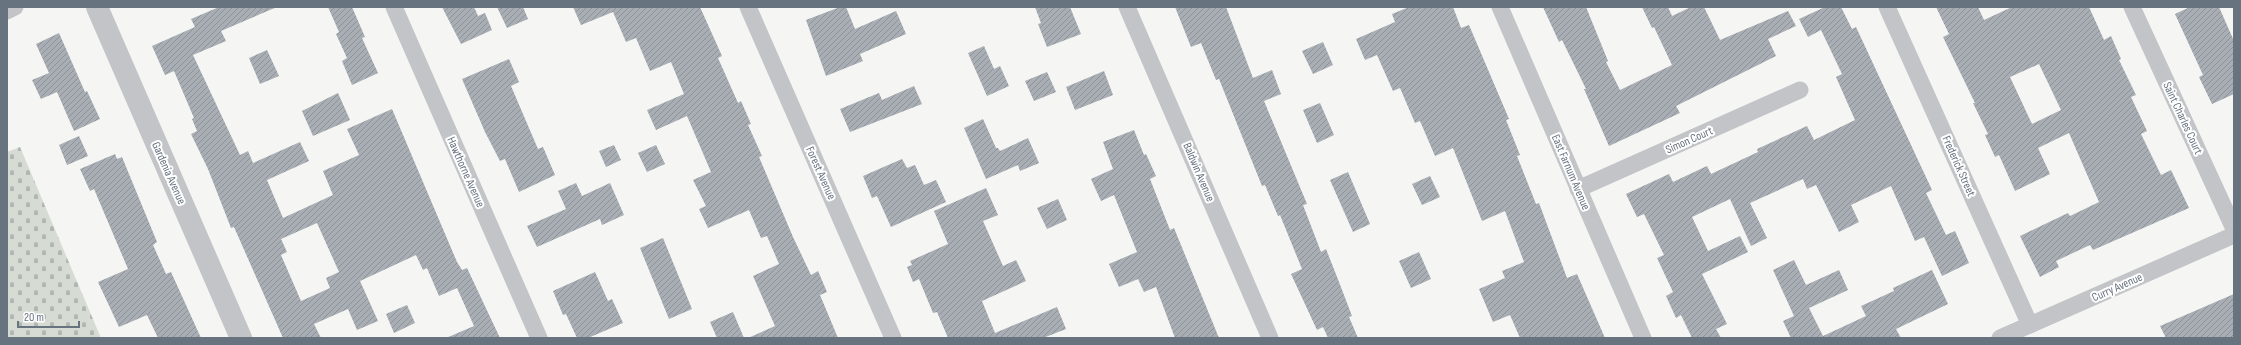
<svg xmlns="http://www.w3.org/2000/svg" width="2241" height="345" viewBox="0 0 2241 345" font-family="'Sofia Sans Condensed',sans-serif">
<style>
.cemetery{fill:url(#cemetery-stones)}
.building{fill:url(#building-hatch);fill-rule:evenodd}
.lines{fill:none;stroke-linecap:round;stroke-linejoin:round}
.minor{stroke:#c2c4c7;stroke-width:17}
.tertiary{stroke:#c2c4c7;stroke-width:22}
.labels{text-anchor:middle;stroke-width:4;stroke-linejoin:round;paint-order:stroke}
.street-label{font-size:12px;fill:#687380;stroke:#fff}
</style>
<defs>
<pattern id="cemetery-stones" width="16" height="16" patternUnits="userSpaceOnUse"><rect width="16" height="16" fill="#d6dcd4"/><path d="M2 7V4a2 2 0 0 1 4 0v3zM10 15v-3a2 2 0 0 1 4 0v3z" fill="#b1b7b1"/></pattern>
<pattern id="building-hatch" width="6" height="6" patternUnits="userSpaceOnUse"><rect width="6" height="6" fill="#a8aeb4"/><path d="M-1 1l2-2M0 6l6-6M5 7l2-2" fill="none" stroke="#8d9298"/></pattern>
</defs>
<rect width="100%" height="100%" fill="#f5f6f3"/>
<polygon class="cemetery" points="20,147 101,338 7,338 7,152"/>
<g class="building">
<path d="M 219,7 L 277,7 L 221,31 L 226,41 L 193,55 L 240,155 L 248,151 L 253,163 L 300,142 L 309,161 L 267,180 L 283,218 L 333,195 L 323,171 L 359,155 L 347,129 L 392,109 L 457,262 L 462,270 L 467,268 L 500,338 L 446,338 L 474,326 L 457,288 L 439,296 L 427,268 L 423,270 L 416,255 L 360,281 L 378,321 L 357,330 L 348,309 L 314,324 L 321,338 L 283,338 L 234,227 L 231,228 L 208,169 L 191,134 L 197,131 L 192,119 L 194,118 L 174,71 L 165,75 L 152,46 L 195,27 L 191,19 ZM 317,223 L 339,272 L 326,278 L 330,288 L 301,301 L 281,255 L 287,252 L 281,239 Z"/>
<polygon points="328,7 352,7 365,37 362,38 378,73 352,85 342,61 347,58 336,34 339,32"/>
<polygon points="442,7 474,7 478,16 485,13 492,30 461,44"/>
<polygon points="497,7 523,7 528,19 507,28"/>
<polygon points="573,7 700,7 722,56 718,58 738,103 741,101 751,124 748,125 762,156 759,157 793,237 811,275 818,271 827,292 820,295 838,338 748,338 775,326 753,276 779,264 767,236 761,238 749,210 708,228 699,209 706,206 693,180 711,172 687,116 656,130 647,110 684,94 671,62 650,71 636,38 626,42 613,12 581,25"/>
<polygon points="840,7 846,7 855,29 896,11 906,34 860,54 863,61 826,76 806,20"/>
<polygon points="1035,7 1070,7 1081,34 1047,47 1038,24 1041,23"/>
<polygon points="1175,7 1226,7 1253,78 1272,70 1281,94 1264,101 1307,204 1303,205 1321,252 1326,249 1339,282 1352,316 1349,317 1358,338 1328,338 1323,327 1317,330 1291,274 1302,269 1280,215 1278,216 1265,185 1262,186 1219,79 1216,80 1201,43 1191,47"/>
<polygon points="1409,7 1453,7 1461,28 1469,25 1509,119 1506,120 1520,155 1517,156 1536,204 1539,203 1567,278 1577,274 1605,338 1520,338 1510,315 1493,322 1479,289 1505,278 1502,271 1524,262 1505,211 1482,221 1453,148 1435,156 1420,121 1415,123 1400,88 1393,91 1377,55 1365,60 1356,39 1395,22 1392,14"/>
<polygon points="1543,7 1586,7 1608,61 1606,62 1620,90 1672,65 1654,27 1652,28 1642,7 1668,7 1672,16 1691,7 1704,7 1720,40 1788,11 1796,26 1768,39 1776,56 1676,106 1680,113 1609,146 1584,89 1586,89 1562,40 1559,42"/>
<polygon points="1825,7 1841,7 1852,29 1856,27 1932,190 1926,193 1946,235 1955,231 1969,263 1942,276 1924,237 1915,241 1891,186 1851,205 1859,222 1839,232 1816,185 1807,189 1803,179 1750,203 1767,238 1751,246 1730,199 1692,217 1708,251 1740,236 1748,252 1702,274 1727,324 1716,329 1721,338 1692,338 1681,315 1676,318 1666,296 1673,292 1657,258 1664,255 1644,214 1637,217 1626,194 1669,174 1673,182 1707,166 1711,174 1758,152 1757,149 1807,126 1814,140 1855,120 1836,77 1842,74 1821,30 1808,37 1799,19"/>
<path d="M 1936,7 L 1978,7 L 1984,20 L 2012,7 L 2089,7 L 2104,40 L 2111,36 L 2121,59 L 2119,60 L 2136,95 L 2131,97 L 2147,131 L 2141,134 L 2161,175 L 2171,170 L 2189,208 L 2093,250 L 2090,245 L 2056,261 L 2059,267 L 2040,277 L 2020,236 L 2068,213 L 2070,216 L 2099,202 L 2069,133 L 2038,148 L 2050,174 L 2015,191 L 1999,155 L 1995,157 L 1985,135 L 1988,134 L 1973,103 L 1975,103 L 1943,37 L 1949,34 ZM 2039,64 L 2061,110 L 2032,124 L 2010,77 Z"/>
<polygon points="2190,7 2219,7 2234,41 2234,94 2212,104 2199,77 2203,75 2175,14"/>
<polygon points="59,33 85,92 87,91 100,119 74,131 57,92 41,99 32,80 49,73 36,44"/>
<polygon points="1323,42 1333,65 1313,74 1302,51"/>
<polygon points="984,46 994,69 1000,66 1009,86 987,96 968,53"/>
<polygon points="267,50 279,76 260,84 249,58"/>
<polygon points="509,59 519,82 511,86 538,149 543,147 555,175 519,192 505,159 500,161 485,132 462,79"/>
<polygon points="1104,71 1113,95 1075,110 1066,87"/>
<polygon points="1047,72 1056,92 1034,101 1025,81"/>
<polygon points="914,86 922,104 850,132 840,109 879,93 882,100"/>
<polygon points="338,93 350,120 313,136 302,111"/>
<polygon points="1320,103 1334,135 1317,143 1303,110"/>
<polygon points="983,119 996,148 998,148 1000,151 1028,138 1039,163 1020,171 1018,165 986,179 964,128"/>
<polygon points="1134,130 1144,155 1146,154 1156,176 1150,179 1170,230 1174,228 1219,338 1175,338 1156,287 1144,292 1138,279 1119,287 1109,264 1137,252 1114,195 1101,201 1091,179 1113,169 1103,142"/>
<polygon points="79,136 88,156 67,165 59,145"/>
<polygon points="614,145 621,160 606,167 599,151"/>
<polygon points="656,145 665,164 647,172 638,153"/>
<polygon points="115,154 117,159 122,157 157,242 153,245 166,274 171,272 201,338 158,338 147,315 119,327 98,282 128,269 94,189 90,191 80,169"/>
<polygon points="902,159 907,168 915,165 924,185 936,180 946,202 891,227 877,196 872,198 863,176"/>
<polygon points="1348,172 1370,224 1353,232 1330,180"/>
<polygon points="1430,176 1440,197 1422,205 1412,184"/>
<polygon points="576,183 582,196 610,183 624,215 602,225 600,219 537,247 527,226 566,209 558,191"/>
<polygon points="986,188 998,215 983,221 1003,266 1016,260 1026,281 982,301 995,333 1057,307 1066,329 1043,338 948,338 937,312 933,313 919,279 913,282 907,267 912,265 910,261 948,244 934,211"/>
<polygon points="1058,199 1067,220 1047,229 1037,208"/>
<polygon points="663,238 692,309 669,319 640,248"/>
<polygon points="1419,252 1431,279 1411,288 1399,261"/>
<polygon points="1794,260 1806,285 1839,270 1848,290 1809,308 1823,336 1866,316 1861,306 1894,291 1893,288 1932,270 1948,304 1896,329 1901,338 1791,338 1783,321 1794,316 1773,270"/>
<polygon points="595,272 608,301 612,299 623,323 588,338 577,338 566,314 563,315 553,291"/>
<polygon points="2234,294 2234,338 2166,338 2160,326"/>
<polygon points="407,305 415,323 394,333 386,314"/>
<polygon points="733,312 744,338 717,338 710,322"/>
</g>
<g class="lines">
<g class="minor">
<polyline points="394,7 539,338"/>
<polyline points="748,7 893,338"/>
<polyline points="1127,7 1270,338"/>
<polyline points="1500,7 1643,338"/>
<polyline points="1887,7 2030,325"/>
<polyline points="2132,7 2234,229"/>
<polyline points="7,11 15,7"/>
<polyline points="1578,189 1800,90"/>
<polyline points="2000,338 2234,235"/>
</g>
<polyline class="tertiary" points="97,7 241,338"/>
</g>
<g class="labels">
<g class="street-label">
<text transform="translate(2183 118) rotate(65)" y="4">Saint Charles Court</text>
<text transform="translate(1689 140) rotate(-24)" y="4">Simon Court</text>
<text transform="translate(1959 166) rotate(66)" y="4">Frederick Street</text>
<text transform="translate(466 172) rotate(66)" y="4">Hawthorne Avenue</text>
<text transform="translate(1199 172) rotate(67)" y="4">Baldwin Avenue</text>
<text transform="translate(1571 172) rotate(67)" y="4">East Farnum Avenue</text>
<text transform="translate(169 173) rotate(66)" y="4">Gardenia Avenue</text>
<text transform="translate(821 173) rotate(66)" y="4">Forest Avenue</text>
<text transform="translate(2117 287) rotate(-24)" y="4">Curry Avenue</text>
</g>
</g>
<rect width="2241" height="345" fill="none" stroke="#687380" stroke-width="16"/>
<path d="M18 321v6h61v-6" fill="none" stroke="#687380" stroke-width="2"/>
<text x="24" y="321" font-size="12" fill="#687380" stroke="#ffffff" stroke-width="3" paint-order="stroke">20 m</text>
</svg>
